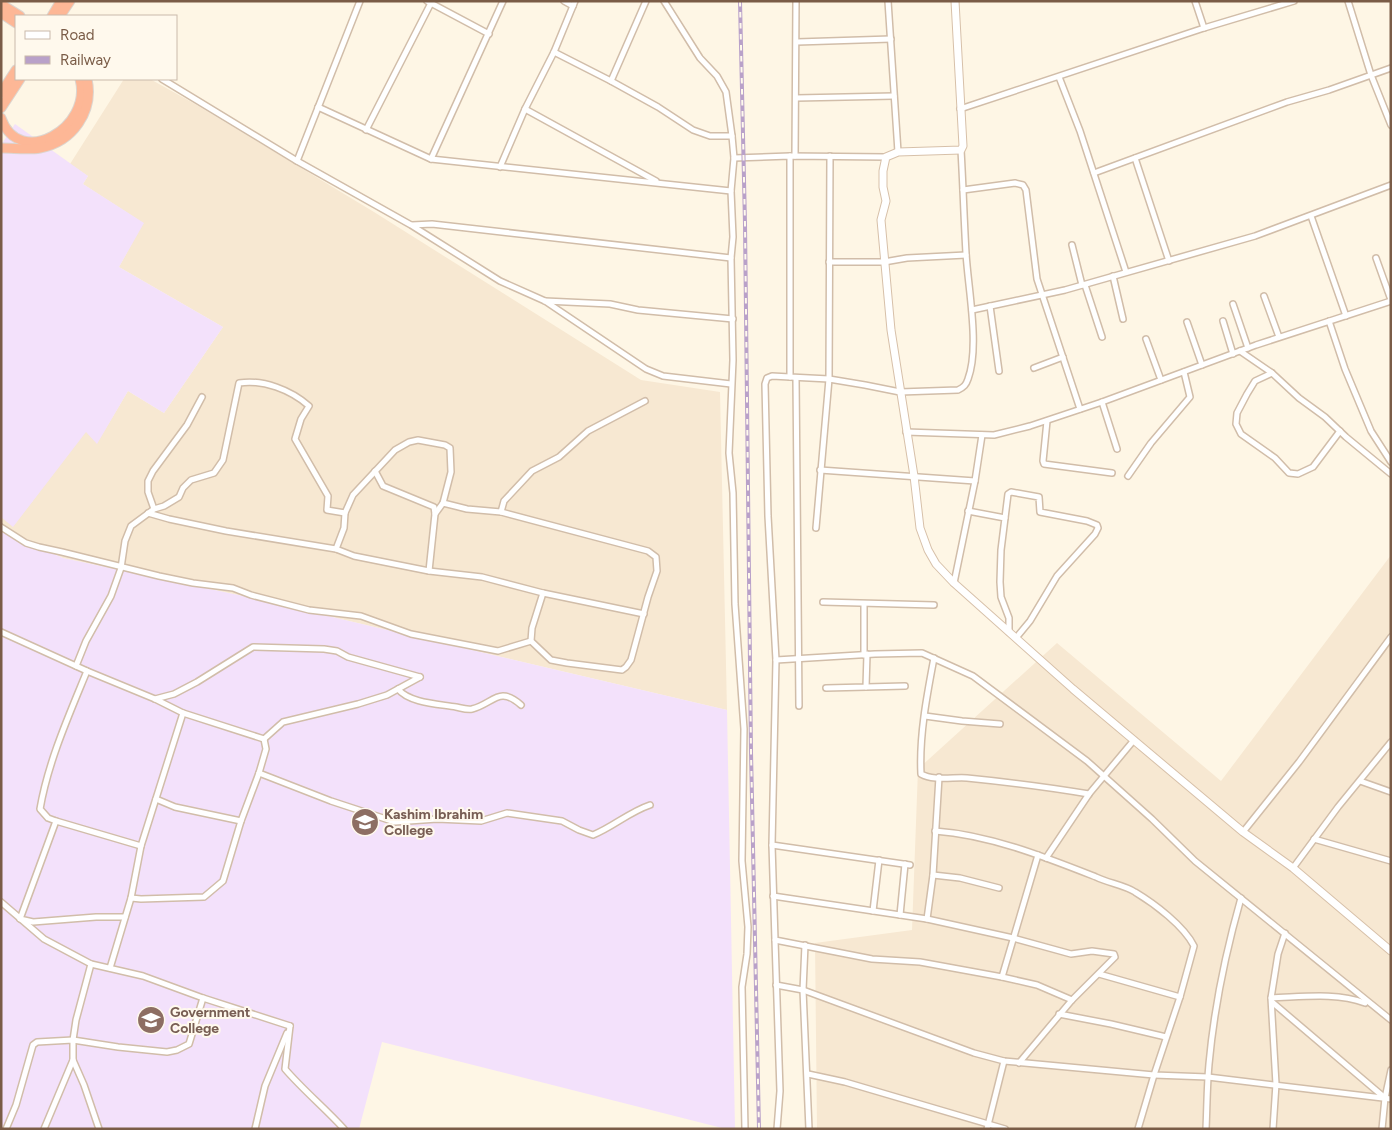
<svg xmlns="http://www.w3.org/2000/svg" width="1392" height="1130" viewBox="0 0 1392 1130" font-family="Figtree,sans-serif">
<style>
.residential{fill:#f7e8d2}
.education{fill:#f3e1fb}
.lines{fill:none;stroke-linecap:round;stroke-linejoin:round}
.street-casing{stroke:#d1bda9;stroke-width:8}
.secondary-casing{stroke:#d7c0a9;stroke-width:9}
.highway-casing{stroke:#dcd5cf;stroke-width:11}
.street{stroke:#fff;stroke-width:5}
.secondary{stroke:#fff;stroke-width:7}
.highway{stroke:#fdb796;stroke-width:9}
.rail-casing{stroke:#b9a1c9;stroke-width:4}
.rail{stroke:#fff9ed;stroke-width:2;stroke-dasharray:5.5;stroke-linecap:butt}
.labels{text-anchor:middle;stroke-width:4;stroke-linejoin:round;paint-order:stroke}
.education-label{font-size:14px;font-weight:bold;fill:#785e54;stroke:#fff9ed;text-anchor:start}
</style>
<rect width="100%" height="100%" fill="#fef6e5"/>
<g class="residential">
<polygon points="124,79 150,79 195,104 374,212 641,380 720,392 727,710 243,596 63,558 1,530 1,515 14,525 86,431 97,443 128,391 164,413 223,327 119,267 143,223 83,184 88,176 70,164"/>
<polygon points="1391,555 1391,1129 817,1129 815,943 912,930 918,769 1057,643 1221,781"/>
</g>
<g class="education">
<polygon points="15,124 88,176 83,184 144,223 119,267 223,327 164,413 128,391 97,444 86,432 13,527 1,517 1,145"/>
<polygon points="1,530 63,558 243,596 727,710 735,1129 726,1129 382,1042 359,1129 1,1129"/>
</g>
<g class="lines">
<g class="street-casing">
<g id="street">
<polyline points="427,1 489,34"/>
<polyline points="564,1 573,6"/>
<polyline points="664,1 700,58 717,76 726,92 732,136 734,158 731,191 733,237 731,258 733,360 729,453 733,493 735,604 744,729 742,861 748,927 747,954 742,987 745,1129"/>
<polyline points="888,1 898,152"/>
<polyline points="1195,1 1204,28"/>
<polyline points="1348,1 1371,75 1391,125"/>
<polyline points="797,42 891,39"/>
<polyline points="554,52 611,81 658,107 693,130 710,136 732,136"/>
<polyline points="1059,77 1080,131 1126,272"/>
<polyline points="162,79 297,161 411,225 500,281 545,301 646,369 663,376 731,384"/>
<polyline points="611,81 646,1"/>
<polyline points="796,98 894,96"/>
<polyline points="318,107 431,159 731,191"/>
<polyline points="525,109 656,181"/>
<polyline points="960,109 1204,28 1294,1"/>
<polyline points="366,130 431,3"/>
<path d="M 790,156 L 790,377 L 829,379 L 865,385 L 900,392 L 958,390 C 964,387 966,385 968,379 C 980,347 968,288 966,253 C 964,219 963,184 961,150"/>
<polyline points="795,156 796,1"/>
<polyline points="734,158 790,156 886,157"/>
<polyline points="1135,158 1169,261"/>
<polyline points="431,159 503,1"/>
<polyline points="297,161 360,1"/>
<polyline points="500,167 525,109 554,52 575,1"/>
<polyline points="1094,173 1287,102 1329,90 1391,68"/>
<polyline points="963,190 1015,183 1023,185 1026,190 1037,279 1080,409"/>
<polyline points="1311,216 1346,316"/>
<polyline points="412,225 432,224 731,258"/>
<polyline points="1072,245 1082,285"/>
<polyline points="1376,258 1391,300"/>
<polyline points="829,262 884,262 907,258 966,255"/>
<polyline points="1113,276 1123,319"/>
<polyline points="1085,285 1102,337"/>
<polyline points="1264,296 1279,337"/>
<polyline points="545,301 610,304 638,310 733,319"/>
<polyline points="1233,304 1248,348"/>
<polyline points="990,306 999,371"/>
<polyline points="972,310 1065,290 1255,236 1391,185"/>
<polyline points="1223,321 1233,354"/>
<polyline points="1329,321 1345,369 1371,431 1391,462"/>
<polyline points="1187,322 1202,365"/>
<polyline points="1146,339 1161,380"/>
<polyline points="1240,351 1272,373 1299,398 1325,417 1346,437 1391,474"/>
<polyline points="1034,368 1063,357"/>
<polyline points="1272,373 1255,381 1247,394 1237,413 1236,424 1241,434 1275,458 1289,473 1298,474 1313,467 1340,431"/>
<polyline points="790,377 772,376 767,378 765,384 768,516 776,660 772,845 775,940 872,959 920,962 1002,977 1037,985 1072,1000"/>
<polyline points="796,378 799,706"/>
<polyline points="1102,402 1117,449"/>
<polyline points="1047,421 1043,461 1044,464 1112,473"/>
<polyline points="906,432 994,435 1030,426 1102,402 1256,345 1391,301"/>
<polyline points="820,470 975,481"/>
<polyline points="375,471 383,486 434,507 435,514"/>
<polyline points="1128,476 1151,443 1190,397 1184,372"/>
<polyline points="443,503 467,509 501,512 648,551 656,557 657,571 648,597 631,660 626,667 622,670 567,663 551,660 531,641 532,628 543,593"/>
<polyline points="154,509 148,492 148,481 153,471 187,425 202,397"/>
<polyline points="968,511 1005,518 1001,550 1000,582 1001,597 1009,618 1009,632"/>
<polyline points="501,512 504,501 532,471 559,457 588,431 645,401"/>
<polyline points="148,513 169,519 226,531 336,549 354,556 429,571 482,577 543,593 644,614"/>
<polyline points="1005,518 1008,494 1011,492 1039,497 1040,512 1087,521 1097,525 1098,528 1095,534 1057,576 1030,621 1016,638"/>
<polyline points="1,527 26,543 39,547 62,552 159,576 193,583 233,588 251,595 309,610 361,616 411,634 498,651 531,641"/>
<polyline points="816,528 829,379 830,156"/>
<polyline points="336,549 344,528 345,513 353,495 395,450 409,442 418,440 445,445 450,448 451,472 443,503 435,514 429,571"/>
<polyline points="954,583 975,481 982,435"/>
<polyline points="823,602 934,605"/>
<polyline points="1,632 87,671 155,699 183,713 264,739"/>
<polyline points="864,655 864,604"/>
<path d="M 934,658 C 927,695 919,736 921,774 C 933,781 953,777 967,778 C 1007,782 1048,787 1089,794"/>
<polyline points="776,660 875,654 922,653 973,676 1087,761 1152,819 1195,861 1391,1020"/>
<path d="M 76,666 L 86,641 L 111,596 L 121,568 L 125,541 L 131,526 L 154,509 L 164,506 L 179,497 L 183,488 L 191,480 L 214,473 L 223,460 L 239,383 C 263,379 291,390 309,406 L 301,419 L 295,439 L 328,496 L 327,510 L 345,513"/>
<path d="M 87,671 C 69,715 48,762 40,809 L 48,818 L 56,821 L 141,846"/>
<polyline points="866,687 905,686"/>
<polyline points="826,688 866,687 867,654"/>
<path d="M 398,689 C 409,703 439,704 456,707 C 461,708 467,710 472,709 C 493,704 499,685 521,705"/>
<polyline points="155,699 174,694 197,682 253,647 324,649 337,651 348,657 420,677"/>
<polyline points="925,716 962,721 1000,724"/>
<polyline points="264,739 283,722 358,704 387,695 420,677"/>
<path d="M 259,773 L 331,801 L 395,822 L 437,819 L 481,821 L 507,813 L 562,821 L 579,830 L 593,835 C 613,827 629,812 650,805"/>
<polyline points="1360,781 1391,792"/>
<polyline points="156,799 175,807 241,821"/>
<polyline points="56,821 20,919 33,922 96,917 125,917"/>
<path d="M 935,831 C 990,835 1045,857 1096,877 C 1108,883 1124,885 1135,892 C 1155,904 1184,926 1194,946 L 1180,997 L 1154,1075 L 1138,1129"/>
<polyline points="1243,832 1299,762 1391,637"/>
<polyline points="1314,839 1391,861"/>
<polyline points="772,845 910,865"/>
<polyline points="1046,858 1089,794 1134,740"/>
<polyline points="1293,868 1338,807 1391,742"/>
<polyline points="933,875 960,878 999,888"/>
<polyline points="773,896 927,919 1013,938 1071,954 1092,951 1114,954 1115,957 1072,1000 1019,1063"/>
<polyline points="131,898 141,899 204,897 223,881 241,821 259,773 266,749 264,739"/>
<polyline points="1,902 44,939 91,964 143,976 203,998 290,1026"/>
<polyline points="873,911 879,860"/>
<polyline points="900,915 905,864"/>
<polyline points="927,919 933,875 939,777"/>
<polyline points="775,940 780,1091 777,1129"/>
<polyline points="805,945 803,990 809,1129"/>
<polyline points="91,964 76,1020 73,1040 73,1060 84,1085 99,1129"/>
<polyline points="110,968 131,898 141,846 183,713"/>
<polyline points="1099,974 1180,997"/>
<polyline points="1002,977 1038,855"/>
<polyline points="776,985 803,990 974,1053 1004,1061 1154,1075 1208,1077 1391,1099"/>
<path d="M 1271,998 C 1302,997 1336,992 1365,1003"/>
<polyline points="1272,1002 1385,1098"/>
<polyline points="1059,1014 1111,1024 1166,1037"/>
<path d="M 290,1026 L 285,1069 C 304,1091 325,1108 344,1129"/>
<polyline points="808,1074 845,1082 1005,1129"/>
<polyline points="6,1129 16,1105 33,1045 37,1042 73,1040 118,1047 167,1052 177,1050 189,1044 203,998"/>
<polyline points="44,1129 73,1060"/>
<polyline points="255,1129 265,1086 287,1033"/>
<polyline points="987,1129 1004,1061"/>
<path d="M 1206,1129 C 1207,1107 1207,1085 1209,1064 C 1214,1009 1226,951 1241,898"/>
<polyline points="1273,1129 1276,1084 1271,998 1278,954 1285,933"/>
<polyline points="1382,1129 1385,1098 1391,1070"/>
</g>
</g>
<g class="secondary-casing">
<polyline id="secondary" points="955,1 963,146 961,150 898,152 886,157 883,171 883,187 886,201 881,220 891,330 914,476 920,528 928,550 936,564 954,583 1073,689 1243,832 1293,868 1391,951"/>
</g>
<g class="highway-casing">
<g id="highway">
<polyline points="1,4 20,16"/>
<polyline points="1,13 16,23"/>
<polyline points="52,16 61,1"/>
<polyline points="60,16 70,1"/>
<polyline points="1,93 16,70"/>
<polyline points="1,108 20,79"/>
<path d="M 1,118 C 19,170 93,128 80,79"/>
<path d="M 1,148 C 14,148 28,150 40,148 C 73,142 94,111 87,79"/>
</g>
</g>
<use href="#street" class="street"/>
<use href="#secondary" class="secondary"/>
<use href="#highway" class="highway"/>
<g class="rail-casing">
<polyline id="rail" points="740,1 745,224 751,752 759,1129"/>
</g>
<use href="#rail" class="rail"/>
</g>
<defs>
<g id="school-disc" transform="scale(1.4375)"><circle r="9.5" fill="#8d6e63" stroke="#fff9ed"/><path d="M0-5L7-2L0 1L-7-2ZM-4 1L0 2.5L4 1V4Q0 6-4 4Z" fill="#fff"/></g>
</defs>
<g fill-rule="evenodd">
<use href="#school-disc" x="365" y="822"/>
<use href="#school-disc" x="151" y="1020"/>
</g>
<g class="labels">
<g class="education-label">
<text x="384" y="819">Kashim Ibrahim<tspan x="384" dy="16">College</tspan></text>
<text x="170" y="1017">Government<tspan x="170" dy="16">College</tspan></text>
</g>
</g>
<rect width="1392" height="1130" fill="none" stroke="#7a5c47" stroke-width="5"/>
<rect x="15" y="15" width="162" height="65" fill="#fff9ed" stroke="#cabaab"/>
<rect x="25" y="31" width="25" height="8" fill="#ffffff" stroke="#cabaab"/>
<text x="60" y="40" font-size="15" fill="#7a5c47">Road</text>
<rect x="25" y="56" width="25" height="8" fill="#b9a1c9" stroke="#cabaab"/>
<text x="60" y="65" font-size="15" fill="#7a5c47">Railway</text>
</svg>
